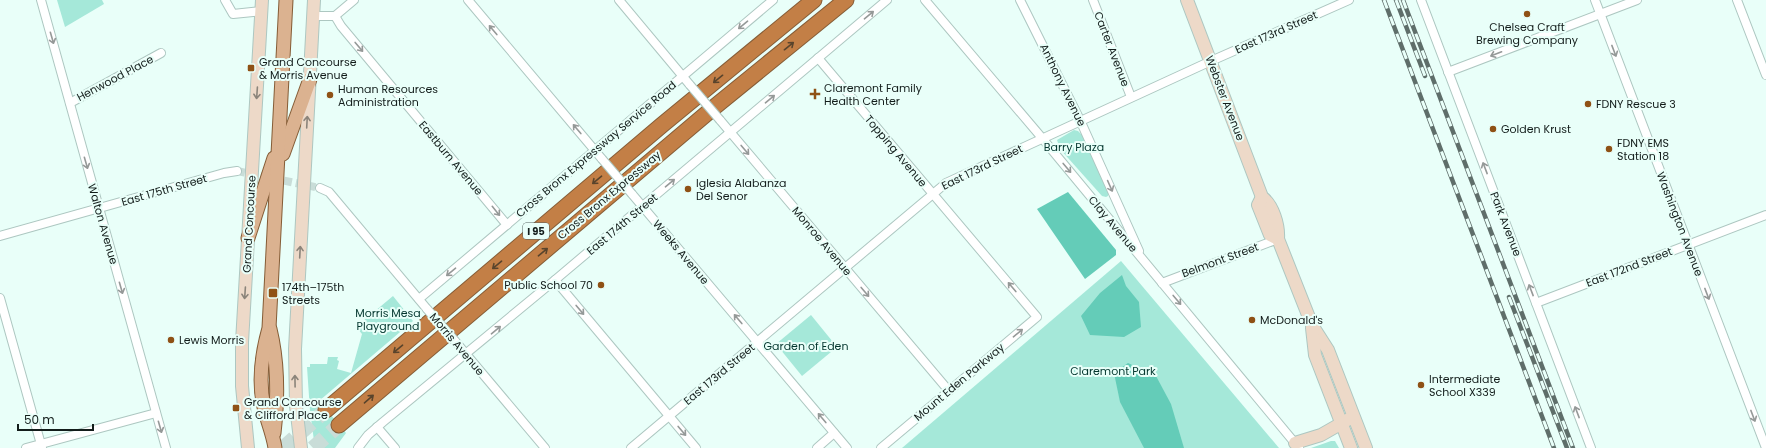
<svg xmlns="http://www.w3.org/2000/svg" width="1766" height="448" viewBox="0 0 1766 448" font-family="Poppins,sans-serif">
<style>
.green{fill:#a5e8d9}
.forest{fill:#64ccb8}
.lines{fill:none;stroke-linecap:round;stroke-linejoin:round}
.street-tunnel{stroke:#c9ddd8;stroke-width:8;stroke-dasharray:8 4;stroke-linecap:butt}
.highway-tunnel{stroke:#c9ddd8;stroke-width:15;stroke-dasharray:15 8;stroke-linecap:butt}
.street-casing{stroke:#adc7c1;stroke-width:10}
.secondary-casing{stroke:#adc7c1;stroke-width:14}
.primary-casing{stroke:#855d37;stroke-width:15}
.highway-casing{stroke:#855d37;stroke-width:17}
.street{stroke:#fff;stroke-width:8}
.secondary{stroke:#edd9c8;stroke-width:12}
.primary{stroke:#dbb290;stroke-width:13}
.highway{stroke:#c37f46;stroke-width:15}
.rail-casing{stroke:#5f6e6a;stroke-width:4.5}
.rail{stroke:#e9fff9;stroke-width:3;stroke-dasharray:9;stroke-linecap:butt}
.street-bridge-casing{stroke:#adc7c1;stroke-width:10;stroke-linecap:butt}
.street-bridge{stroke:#fff;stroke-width:8}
.oneway{stroke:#959998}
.oneway2{stroke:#59442c}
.oneway3{stroke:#8b847a}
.poi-dot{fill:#8f5115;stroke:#e9fff9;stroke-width:1.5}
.labels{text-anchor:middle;stroke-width:4;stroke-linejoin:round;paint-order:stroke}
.shield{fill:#e9fff9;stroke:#53615e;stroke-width:1}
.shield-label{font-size:10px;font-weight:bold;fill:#131d1b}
.poi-label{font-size:11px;fill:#131d1b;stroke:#e9fff9;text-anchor:start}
.street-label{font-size:11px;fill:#131d1b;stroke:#e9fff9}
.park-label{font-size:11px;fill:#03362e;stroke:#e9fff9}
</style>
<rect width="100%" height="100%" fill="#e9fff9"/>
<g class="green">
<polygon points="57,0 102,0 104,4 65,27"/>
<polygon points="1074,130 1078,131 1082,135 1108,192 1108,196 1106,197 1102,196 1060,149 1057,140"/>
<polygon points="1121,261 1279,448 902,448"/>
<polygon points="393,296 413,321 319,401 346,433 335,448 315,448 310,411 307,367 310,367 310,364 327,364 328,357 338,357 337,360 339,361 337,369 351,373 362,334 356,327"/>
<polygon points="811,315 837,347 802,376 776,344"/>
<polygon points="1331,441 1335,441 1339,448 1311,448"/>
</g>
<g class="forest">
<polygon points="1068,192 1116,250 1116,255 1085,279 1037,209"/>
<polygon points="1122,275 1126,286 1139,302 1141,327 1124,337 1090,335 1081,316 1100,293"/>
<polygon points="1128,363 1156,376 1171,404 1184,448 1144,448 1120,402 1114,373"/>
</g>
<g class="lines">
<polyline class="street-tunnel" points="237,171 320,188"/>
<g class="highway-tunnel">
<polyline points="283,448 326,410"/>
<polyline points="313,448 339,425"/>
</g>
<g class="street-casing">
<g id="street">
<polyline points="41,0 166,448"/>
<polyline points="225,0 233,14 262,11"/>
<polyline points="468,0 602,159"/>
<polyline points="619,0 690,85"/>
<polyline points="925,0 1042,138 1299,448"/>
<polyline points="1020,0 1080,120 1139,251"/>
<polyline points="1093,0 1131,97"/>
<polyline points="1421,0 1591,448"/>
<polyline points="1595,0 1766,448"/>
<polyline points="1737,0 1766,75"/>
<polyline points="313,16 335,16 354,0"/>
<polyline points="335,16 341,26 507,225"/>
<polyline points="818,58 1037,317 881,448"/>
<polyline points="1448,72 1637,0"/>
<polyline points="70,103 161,53"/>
<polyline points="720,120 949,391"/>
<polyline points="320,188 329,192 427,309"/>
<polyline points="632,194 847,448"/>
<polyline points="0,236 224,173 237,171"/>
<polyline points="555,280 696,448"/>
<polyline points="1162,283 1278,239"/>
<polyline points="0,298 42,448"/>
<polyline points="419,299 773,0"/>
<polyline points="1536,303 1766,215"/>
<polyline points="455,341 545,448"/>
<polyline points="377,427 395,448"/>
<polyline points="26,448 156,413"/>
<polyline points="358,448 368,435 383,422 555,280 887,0"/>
<polyline points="631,448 946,183 1211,61 1349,0"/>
<polyline points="817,448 834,433"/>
</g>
</g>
<g class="secondary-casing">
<g id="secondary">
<path d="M 1187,0 L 1262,197 C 1273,205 1279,225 1278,239 L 1312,325 L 1328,350 L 1366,448"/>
<polyline points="1262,197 1258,205 1270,235 1278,239"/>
<polyline points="1312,328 1315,355 1351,448"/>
<polyline points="1295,443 1321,435 1349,419"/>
<polyline points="248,448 242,386 242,342 262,0"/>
<polyline points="301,448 296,406 295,349 314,0"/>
</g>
</g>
<g class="primary-casing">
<g id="primary">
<polyline points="283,154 310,79"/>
<polyline points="248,238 274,158"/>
<path d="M 270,329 C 278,362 278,399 274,433"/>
<path d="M 275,448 C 273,434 267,421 264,407 C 258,381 262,353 269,328 L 286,0"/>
</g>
</g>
<g class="highway-casing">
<g id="highway">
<polyline points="326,410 662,125 814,0"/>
<polyline points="339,425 712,109 846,0"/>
</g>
</g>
<use href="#street" class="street"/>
<use href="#secondary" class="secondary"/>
<use href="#primary" class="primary"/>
<use href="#highway" class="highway"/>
<g class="rail-casing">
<g id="rail">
<polyline points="1384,0 1554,448"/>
<polyline points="1396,0 1425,76"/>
<polyline points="1403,0 1573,448"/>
<polyline points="1509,297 1567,448"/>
</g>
</g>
<use href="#rail" class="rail"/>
<g class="street-bridge-casing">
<g id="street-bridge">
<polyline points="690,85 720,120"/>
<polyline points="602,159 632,194"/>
<polyline points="427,309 455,341"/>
</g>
</g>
<use href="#street-bridge" class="street-bridge"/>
</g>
<defs><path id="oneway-shaft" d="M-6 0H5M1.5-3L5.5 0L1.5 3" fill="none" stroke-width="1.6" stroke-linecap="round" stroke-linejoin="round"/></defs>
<g class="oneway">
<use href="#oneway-shaft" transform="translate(869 15) rotate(-40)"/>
<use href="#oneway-shaft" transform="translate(743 25) rotate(140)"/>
<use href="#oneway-shaft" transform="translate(493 30) rotate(-130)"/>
<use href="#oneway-shaft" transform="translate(52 38) rotate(74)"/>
<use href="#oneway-shaft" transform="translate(359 47) rotate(50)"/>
<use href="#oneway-shaft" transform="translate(1614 51) rotate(69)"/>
<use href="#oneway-shaft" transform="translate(1496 54) rotate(159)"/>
<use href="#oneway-shaft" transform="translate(770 99) rotate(-40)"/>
<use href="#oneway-shaft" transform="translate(577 129) rotate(-130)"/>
<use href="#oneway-shaft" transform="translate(745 150) rotate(50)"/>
<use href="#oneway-shaft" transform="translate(86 163) rotate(74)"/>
<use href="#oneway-shaft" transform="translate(1067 168) rotate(50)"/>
<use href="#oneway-shaft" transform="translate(1485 168) rotate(-111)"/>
<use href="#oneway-shaft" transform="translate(670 183) rotate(-40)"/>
<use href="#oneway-shaft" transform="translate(1110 186) rotate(66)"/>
<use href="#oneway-shaft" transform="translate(496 211) rotate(51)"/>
<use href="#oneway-shaft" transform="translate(451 272) rotate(140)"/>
<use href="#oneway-shaft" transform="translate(1012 287) rotate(-130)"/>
<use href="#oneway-shaft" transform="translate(121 288) rotate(74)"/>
<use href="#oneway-shaft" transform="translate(1531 290) rotate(-111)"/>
<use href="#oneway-shaft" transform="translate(865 292) rotate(50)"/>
<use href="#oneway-shaft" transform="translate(1707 294) rotate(69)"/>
<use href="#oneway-shaft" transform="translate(1177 300) rotate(50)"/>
<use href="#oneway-shaft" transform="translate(580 310) rotate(50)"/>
<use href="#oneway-shaft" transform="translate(738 319) rotate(-130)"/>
<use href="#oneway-shaft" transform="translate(496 330) rotate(-40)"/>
<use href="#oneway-shaft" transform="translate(1018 333) rotate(-40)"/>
<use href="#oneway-shaft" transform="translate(1577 412) rotate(-111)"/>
<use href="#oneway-shaft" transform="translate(1753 416) rotate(69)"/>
<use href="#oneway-shaft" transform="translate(822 418) rotate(-130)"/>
<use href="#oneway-shaft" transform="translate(160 427) rotate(74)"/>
<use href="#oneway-shaft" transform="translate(682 431) rotate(50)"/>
</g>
<g class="oneway2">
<use href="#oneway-shaft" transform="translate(789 46) rotate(-39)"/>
<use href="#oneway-shaft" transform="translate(718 79) rotate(141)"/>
<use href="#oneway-shaft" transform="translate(597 180) rotate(140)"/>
<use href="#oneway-shaft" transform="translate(543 252) rotate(-40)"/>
<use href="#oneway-shaft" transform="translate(497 265) rotate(140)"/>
<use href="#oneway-shaft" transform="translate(398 349) rotate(140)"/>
<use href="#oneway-shaft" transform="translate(369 399) rotate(-41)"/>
</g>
<g class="oneway3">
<use href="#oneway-shaft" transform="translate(257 93) rotate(94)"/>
<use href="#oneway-shaft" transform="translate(307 122) rotate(-87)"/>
<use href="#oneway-shaft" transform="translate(300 252) rotate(-87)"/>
<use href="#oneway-shaft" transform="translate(245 293) rotate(94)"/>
<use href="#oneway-shaft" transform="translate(295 381) rotate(-91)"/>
</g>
<g class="poi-dot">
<circle cx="1527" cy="14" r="4"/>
<rect x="247" y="64" width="8" height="8" rx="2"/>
<path d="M813 88h4v4h4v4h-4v4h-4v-4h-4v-4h4z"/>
<circle cx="330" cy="95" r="4"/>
<circle cx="1588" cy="104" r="4"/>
<circle cx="1493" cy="129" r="4"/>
<circle cx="1609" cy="149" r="4"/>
<circle cx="688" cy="189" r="4"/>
<circle cx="601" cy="285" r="4"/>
<rect x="268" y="288" width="10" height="10" rx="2"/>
<circle cx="1252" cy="320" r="4"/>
<circle cx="171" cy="340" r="4"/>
<circle cx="1421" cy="385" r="4"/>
<rect x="232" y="404" width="8" height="8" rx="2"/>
</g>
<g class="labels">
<rect class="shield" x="523" y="223" width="26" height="16" rx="3"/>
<g class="shield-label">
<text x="536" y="235">I 95</text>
</g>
<g class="poi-label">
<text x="1527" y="31" text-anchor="middle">Chelsea Craft<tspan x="1527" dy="13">Brewing Company</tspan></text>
<text x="259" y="66">Grand Concourse<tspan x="259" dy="13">&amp; Morris Avenue</tspan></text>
<text x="824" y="92">Claremont Family<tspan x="824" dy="13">Health Center</tspan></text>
<text x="338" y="93">Human Resources<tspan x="338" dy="13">Administration</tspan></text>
<text x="1596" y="108">FDNY Rescue 3</text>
<text x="1501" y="133">Golden Krust</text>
<text x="1617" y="147">FDNY EMS<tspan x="1617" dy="13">Station 18</tspan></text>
<text x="696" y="187">Iglesia Alabanza<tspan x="696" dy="13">Del Senor</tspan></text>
<text x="593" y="289" text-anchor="end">Public School 70</text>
<text x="282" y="291">174th–175th<tspan x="282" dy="13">Streets</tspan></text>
<text x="1260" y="324">McDonald's</text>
<text x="179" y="344">Lewis Morris</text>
<text x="1429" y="383">Intermediate<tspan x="1429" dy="13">School X339</tspan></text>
<text x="244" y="406">Grand Concourse<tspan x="244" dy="13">&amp; Clifford Place</tspan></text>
</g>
<g class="street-label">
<text transform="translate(1276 32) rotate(-24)" y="4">East 173rd Street</text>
<text transform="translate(1112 49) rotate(69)" y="4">Carter Avenue</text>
<text transform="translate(115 78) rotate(-28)" y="4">Henwood Place</text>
<text transform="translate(1063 85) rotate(64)" y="4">Anthony Avenue</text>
<text transform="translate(1225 98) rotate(69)" y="4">Webster Avenue</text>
<text transform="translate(596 149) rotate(-40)" y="4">Cross Bronx Expressway Service Road</text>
<text transform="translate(896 151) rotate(50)" y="4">Topping Avenue</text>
<text transform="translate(451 158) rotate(50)" y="4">Eastburn Avenue</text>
<text transform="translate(982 167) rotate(-26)" y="4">East 173rd Street</text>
<text transform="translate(164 190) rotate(-16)" y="4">East 175th Street</text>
<text transform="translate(609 195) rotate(-40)" y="4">Cross Bronx Expressway</text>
<text transform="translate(103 224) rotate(74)" y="4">Walton Avenue</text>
<text transform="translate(249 224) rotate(-87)" y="4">Grand Concourse</text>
<text transform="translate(622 224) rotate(-40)" y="4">East 174th Street</text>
<text transform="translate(1113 224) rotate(50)" y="4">Clay Avenue</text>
<text transform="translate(1506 224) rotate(69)" y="4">Park Avenue</text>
<text transform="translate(1680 224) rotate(69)" y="4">Washington Avenue</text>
<text transform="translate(822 241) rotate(50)" y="4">Monroe Avenue</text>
<text transform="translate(681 252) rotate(50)" y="4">Weeks Avenue</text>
<text transform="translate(1220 260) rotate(-20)" y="4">Belmont Street</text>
<text transform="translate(1629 267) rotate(-21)" y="4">East 172nd Street</text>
<text transform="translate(457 344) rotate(50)" y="4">Morris Avenue</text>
<text transform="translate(719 374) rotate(-40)" y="4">East 173rd Street</text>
<text transform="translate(959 382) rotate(-40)" y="4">Mount Eden Parkway</text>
</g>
<g class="park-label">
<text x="1074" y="151">Barry Plaza</text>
<text x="388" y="317">Morris Mesa<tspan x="388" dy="13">Playground</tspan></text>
<text x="806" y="350">Garden of Eden</text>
<text x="1113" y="375">Claremont Park</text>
</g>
</g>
<path d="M18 424v6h75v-6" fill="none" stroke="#131d1b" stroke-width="2"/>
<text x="24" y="424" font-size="12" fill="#131d1b" stroke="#e9fff9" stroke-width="3" paint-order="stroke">50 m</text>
</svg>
